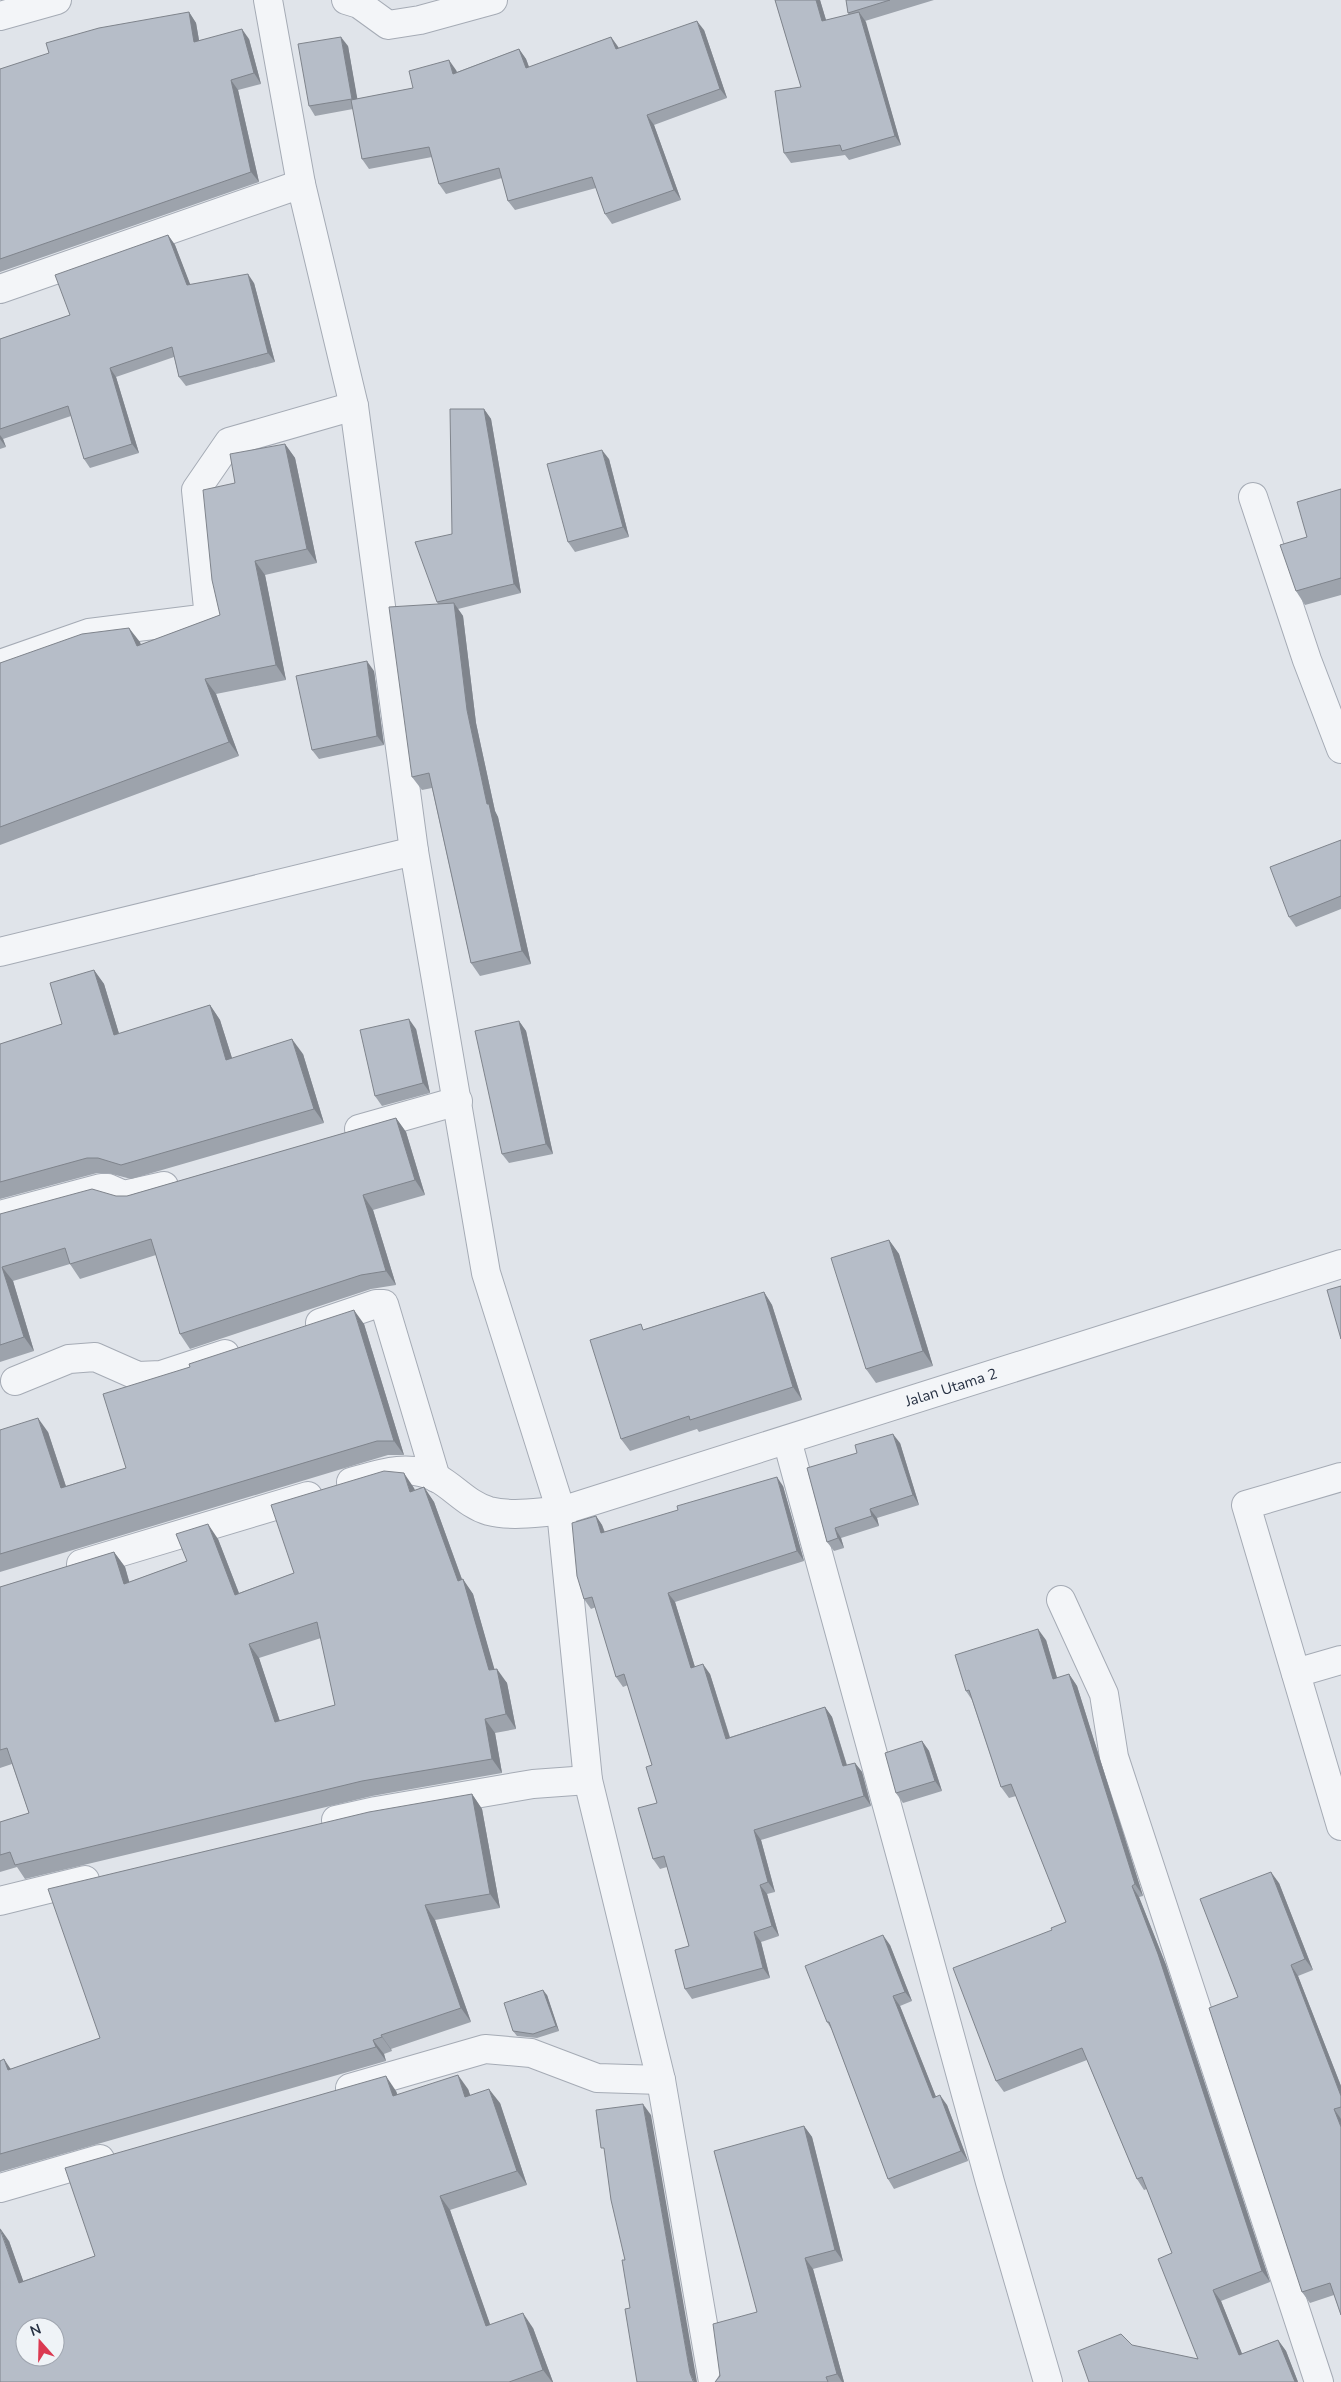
<svg xmlns="http://www.w3.org/2000/svg" width="1341" height="2382" viewBox="0 0 1341 2382" font-family="'Nunito Sans',sans-serif">
<style>
.lines{fill:none;stroke-linecap:round;stroke-linejoin:round}
.street-casing{stroke:#a5abb5;stroke-width:30}
.street{stroke:#f3f5f8;stroke-width:28}
.wall{fill:#9da3ac;fill-rule:evenodd}
.shaded-wall{fill:#7f848c}
.building{fill:#b6bdc8;stroke:#7f848c;fill-rule:evenodd}
.labels{text-anchor:middle;stroke-width:5;stroke-linejoin:round;paint-order:stroke}
.street-label{font-size:15px;fill:#273143;stroke:#eff3f7}
</style>
<rect width="100%" height="100%" fill="#e0e4ea"/>
<g class="lines">
<g class="street-casing">
<g id="street">
<polyline points="268,0 301,184 354,406 414,851 486,1273 561,1511 588,1780 661,2080 713,2382"/>
<polyline points="346,0 359,4 388,25 420,20 493,0"/>
<polyline points="0,16 57,0"/>
<polyline points="0,289 301,184"/>
<polyline points="1253,497 1307,660 1341,749"/>
<polyline points="0,664 89,633 209,618 196,490 229,442 354,406"/>
<polyline points="0,952 414,851"/>
<polyline points="359,1129 458,1101"/>
<polyline points="0,1215 101,1188 108,1188 124,1195 164,1186"/>
<polyline points="320,1323 376,1304 384,1304 436,1478"/>
<polyline points="15,1381 69,1359 95,1357 138,1376 161,1375 225,1354"/>
<polyline points="787,1440 990,2182 1048,2382"/>
<polyline points="1341,1477 1246,1505 1341,1826"/>
<path id="s1" d="M 351,1482 C 379,1474 408,1463 437,1478 C 455,1488 468,1505 489,1511 C 512,1517 538,1512 561,1511 L 1341,1264"/>
<polyline points="81,1564 308,1496"/>
<polyline points="1061,1600 1104,1694 1114,1757 1319,2382"/>
<polyline points="1296,1673 1341,1660"/>
<polyline points="336,1820 376,1811 533,1784 588,1780"/>
<polyline points="0,1901 85,1880"/>
<polyline points="350,2088 485,2049 531,2053 597,2078 661,2080"/>
<polyline points="0,2188 100,2159"/>
</g>
</g>
<use href="#street" class="street"/>
</g>
<g class="wall">
<polygon points="775,0 820,0 826,20 849,15 848,13 846,0 934,0 865,21 901,145 849,160 845,155 791,163 784,153 801,87"/>
<polygon points="189,12 196,23 199,40 249,39 261,84 238,90 259,182 0,272 0,69"/>
<polygon points="704,30 727,98 654,125 681,200 612,224 605,214 596,188 515,210 508,201 502,178 446,194 439,184 432,157 369,169 362,159 353,109 315,116 309,106 348,46 357,99 413,88 456,70 457,72 519,49 526,59 529,67 611,37 619,48"/>
<polygon points="168,235 175,245 190,285 254,283 275,362 186,386 179,377 174,357 116,377 139,453 90,468 84,459 71,416 3,439 6,447 0,449 0,339 70,315"/>
<polygon points="484,409 491,419 521,593 458,609 463,616 476,723 495,811 498,817 531,964 480,976 471,963 432,788 422,790 412,777 438,604 437,602 452,534"/>
<polygon points="285,444 295,458 317,563 265,575 286,680 216,694 239,756 0,845 0,663 129,628 140,645 220,615 235,483"/>
<polygon points="609,459 629,537 575,552 568,542"/>
<polygon points="1341,489 1341,595 1305,605 1296,591 1307,537"/>
<polygon points="374,671 384,745 319,759 312,750"/>
<polygon points="1341,840 1341,909 1296,927 1289,917"/>
<polygon points="94,970 104,984 119,1034 210,1005 220,1020 232,1058 303,1054 324,1123 131,1179 108,1173 97,1173 0,1199 0,1044 62,1024"/>
<polygon points="519,1021 526,1031 553,1154 509,1163 502,1154"/>
<polygon points="416,1029 430,1093 382,1106 375,1096"/>
<polygon points="396,1118 406,1132 425,1195 373,1210 396,1285 371,1289 190,1349 180,1334 156,1255 80,1279 70,1264 13,1281 34,1351 0,1362 0,1214 116,1196 127,1196"/>
<polygon points="889,1240 899,1254 933,1366 876,1383 866,1369"/>
<polygon points="764,1292 772,1305 802,1400 699,1432 697,1429 630,1451 621,1439 645,1329"/>
<polygon points="364,1324 404,1455 388,1455 0,1572 0,1430 48,1432 66,1486 126,1468"/>
<polygon points="900,1443 919,1505 877,1518 879,1526 841,1538 844,1548 834,1551 827,1542 807,1468"/>
<polygon points="783,1486 804,1561 675,1602 695,1667 710,1674 730,1737 825,1707 832,1717 847,1765 855,1763 862,1772 871,1806 761,1840 775,1892 767,1894 779,1936 761,1942 770,1978 692,1999 685,1989 689,1946 667,1867 660,1869 653,1859 657,1803 652,1765 628,1685 623,1687 616,1677 596,1607 591,1609 584,1599 596,1516 602,1525 605,1532"/>
<path d="M 424,1487 L 434,1502 L 462,1579 L 473,1594 L 494,1669 L 507,1683 L 516,1729 L 495,1733 L 502,1773 L 372,1796 L 25,1879 L 17,1867 L 0,1872 L 0,1822 L 29,1813 L 12,1764 L 0,1768 L 0,1587 L 114,1552 L 125,1567 L 129,1582 L 187,1561 L 218,1539 L 239,1593 L 294,1573 L 414,1488 L 415,1491 ZM 321,1638 L 335,1705 L 280,1721 L 259,1658 Z"/>
<polygon points="1046,1640 1057,1678 1069,1674 1077,1686 1143,1896 1139,1897 1166,1965 1270,2282 1221,2301 1242,2354 1278,2340 1286,2351 1298,2382 1132,2345 1198,2359 1172,2253 1147,2189 1144,2190 1137,2179 1087,2060 1004,2092 996,2081 1052,1930 1066,1922 1016,1796 1009,1798 1001,1787 972,1700 966,1691"/>
<polygon points="922,1741 929,1751 942,1791 903,1803 896,1793"/>
<polygon points="472,1794 482,1809 500,1908 435,1920 471,2022 391,2049 392,2051 384,2054 386,2061 0,2172 0,2061 11,2069 100,2038"/>
<polygon points="1279,1883 1313,1970 1298,1976 1341,2086 1341,2315 1334,2295 1310,2303 1302,2292 1238,1997"/>
<polygon points="890,1945 912,2001 900,2006 936,2097 947,2105 968,2161 894,2189 888,2179 832,2030 827,2022"/>
<polygon points="547,1995 559,2031 537,2038 517,2036 513,2031"/>
<polygon points="468,2089 470,2095 500,2103 527,2185 450,2210 490,2325 533,2328 553,2382 0,2382 9,2241 23,2281 95,2256 396,2091 397,2094"/>
<polygon points="804,2126 812,2137 843,2261 813,2269 844,2382 715,2382 757,2312"/>
</g>
<g class="shaded-wall">
<polygon points="816,0 820,0 829,30 822,21"/>
<polygon points="189,12 196,23 201,52 194,42"/>
<polygon points="859,12 866,22 901,145 895,136"/>
<polygon points="697,21 704,30 727,98 720,89"/>
<polygon points="242,29 249,39 261,84 254,73"/>
<polygon points="341,37 348,46 359,108 352,99"/>
<polygon points="611,37 618,47 622,59 616,49"/>
<polygon points="519,49 526,59 533,78 526,68"/>
<polygon points="449,60 456,70 460,83 453,74"/>
<polygon points="231,80 238,90 259,182 251,172"/>
<polygon points="647,115 654,125 681,200 674,190"/>
<polygon points="168,235 175,245 194,294 187,285"/>
<polygon points="248,274 254,283 275,362 268,353"/>
<polygon points="110,368 116,377 139,453 132,444"/>
<polygon points="484,409 491,419 521,593 514,584"/>
<polygon points="0,435 3,439 6,447 0,439"/>
<polygon points="285,444 295,458 317,563 307,549"/>
<polygon points="602,450 609,459 629,537 623,527"/>
<polygon points="255,561 265,575 286,680 276,665"/>
<polygon points="454,603 463,616 476,723 495,811 498,817 531,964 522,951 487,804 467,710"/>
<polygon points="129,628 140,642 147,661 137,646"/>
<polygon points="367,661 374,671 384,745 377,736"/>
<polygon points="205,679 216,694 239,756 229,742"/>
<polygon points="94,970 104,984 124,1050 114,1035"/>
<polygon points="210,1005 220,1020 237,1074 226,1060"/>
<polygon points="409,1019 416,1029 430,1093 423,1083"/>
<polygon points="519,1021 526,1031 553,1154 546,1144"/>
<polygon points="292,1039 303,1054 324,1123 314,1109"/>
<polygon points="396,1118 406,1132 425,1195 415,1180"/>
<polygon points="363,1195 373,1210 396,1285 386,1271"/>
<polygon points="889,1240 899,1254 933,1366 923,1351"/>
<polygon points="2,1267 13,1281 34,1351 24,1337"/>
<polygon points="764,1292 772,1305 802,1400 793,1387"/>
<polygon points="354,1310 364,1324 404,1455 394,1441"/>
<polygon points="38,1418 48,1432 71,1502 61,1488"/>
<polygon points="893,1434 900,1443 919,1505 913,1495"/>
<polygon points="404,1473 414,1488 420,1507 410,1492"/>
<polygon points="777,1477 783,1486 804,1561 797,1551"/>
<polygon points="424,1487 434,1502 465,1588 463,1579 473,1594 499,1685 489,1670 458,1581"/>
<polygon points="870,1509 877,1518 879,1526 872,1516"/>
<polygon points="596,1516 602,1525 608,1543 601,1533"/>
<polygon points="208,1524 218,1539 245,1609 235,1595"/>
<polygon points="835,1528 841,1538 844,1548 838,1538"/>
<polygon points="114,1552 125,1567 134,1598 124,1584"/>
<polygon points="668,1593 675,1602 698,1677 691,1668"/>
<polygon points="1038,1629 1046,1640 1061,1691 1053,1679"/>
<polygon points="249,1644 259,1658 285,1737 275,1722"/>
<polygon points="703,1664 710,1674 733,1748 726,1739"/>
<polygon points="497,1669 507,1683 516,1729 506,1714"/>
<polygon points="1069,1674 1077,1686 1143,1896 1135,1884"/>
<polygon points="825,1707 832,1717 850,1776 843,1766"/>
<polygon points="485,1719 495,1733 502,1773 492,1759"/>
<polygon points="922,1741 929,1751 942,1791 935,1781"/>
<polygon points="855,1763 862,1772 871,1806 864,1796"/>
<polygon points="472,1794 482,1809 500,1908 490,1894"/>
<polygon points="754,1830 761,1840 775,1892 768,1882"/>
<polygon points="1271,1872 1279,1883 1313,1970 1305,1959"/>
<polygon points="760,1885 767,1894 779,1936 772,1926"/>
<polygon points="1132,1886 1139,1897 1166,1965 1270,2282 1262,2271"/>
<polygon points="425,1905 435,1920 471,2022 461,2008"/>
<polygon points="754,1932 761,1942 770,1978 763,1968"/>
<polygon points="883,1935 890,1945 912,2001 905,1992"/>
<polygon points="1291,1965 1298,1976 1341,2086 1341,2096"/>
<polygon points="543,1990 547,1995 559,2031 556,2026"/>
<polygon points="893,1996 900,2006 940,2107 933,2098"/>
<polygon points="381,2035 391,2049 392,2051 382,2037"/>
<polygon points="373,2040 384,2054 386,2061 376,2047"/>
<polygon points="4,2059 14,2074 8,2070"/>
<polygon points="458,2075 468,2089 476,2111 465,2097"/>
<polygon points="386,2076 396,2091 403,2110 393,2096"/>
<polygon points="489,2089 500,2103 527,2185 517,2171"/>
<polygon points="940,2095 947,2105 968,2161 961,2151"/>
<polygon points="643,2104 651,2115 697,2382 694,2382 690,2373"/>
<polygon points="1334,2109 1341,2119 1341,2127"/>
<polygon points="804,2126 812,2137 843,2261 835,2250"/>
<polygon points="440,2196 450,2210 496,2341 486,2326"/>
<polygon points="0,2228 9,2241 29,2297 19,2283"/>
<polygon points="805,2258 813,2269 844,2382 842,2382 837,2374"/>
<polygon points="1213,2290 1221,2301 1247,2366 1239,2355"/>
<polygon points="523,2313 533,2328 553,2382 552,2382 543,2370"/>
<polygon points="1278,2340 1286,2351 1298,2382 1295,2382"/>
</g>
<g class="building">
<polygon points="775,0 816,0 822,21 859,12 895,136 842,151 840,145 784,153 775,91 801,87"/>
<polygon points="846,0 890,0 848,13"/>
<polygon points="189,12 194,42 242,29 254,73 231,80 251,172 0,259 0,69 49,53 46,43 99,28"/>
<polygon points="697,21 720,89 647,115 674,190 605,214 592,177 508,201 499,168 439,184 429,147 362,159 351,100 413,88 409,71 449,60 453,74 519,49 526,68 611,37 616,49"/>
<polygon points="341,37 352,99 309,106 298,44"/>
<polygon points="168,235 187,285 248,274 268,353 179,377 172,347 110,368 132,444 84,459 68,406 0,429 0,339 70,315 55,275"/>
<polygon points="450,409 484,409 514,584 437,602 415,542 452,534"/>
<polygon points="285,444 307,549 255,561 276,665 205,679 229,742 0,827 0,663 82,634 129,628 137,646 220,615 212,580 203,490 235,483 230,454"/>
<polygon points="602,450 623,527 568,542 547,464"/>
<polygon points="1341,489 1341,578 1296,591 1280,545 1307,537 1297,502"/>
<polygon points="454,603 467,710 487,804 489,804 522,951 471,963 429,773 412,777 389,607"/>
<polygon points="367,661 377,736 312,750 296,676"/>
<polygon points="1341,840 1341,896 1289,917 1270,867"/>
<polygon points="94,970 114,1035 210,1005 226,1060 292,1039 314,1109 121,1165 98,1158 87,1158 0,1182 0,1044 62,1024 50,983"/>
<polygon points="409,1019 423,1083 375,1096 360,1030"/>
<polygon points="519,1021 546,1144 502,1154 475,1031"/>
<polygon points="396,1118 415,1180 363,1195 386,1271 361,1275 180,1334 151,1239 70,1264 65,1248 2,1267 24,1337 0,1345 0,1214 92,1189 116,1196 127,1196"/>
<polygon points="889,1240 923,1351 866,1369 831,1258"/>
<polygon points="1341,1286 1341,1339 1327,1290"/>
<polygon points="764,1292 793,1387 690,1420 689,1416 621,1439 590,1340 641,1324 643,1330"/>
<polygon points="354,1310 394,1441 377,1441 0,1554 0,1430 38,1418 61,1488 126,1468 103,1394 190,1367 189,1364"/>
<polygon points="893,1434 913,1495 870,1509 872,1516 835,1528 838,1538 827,1542 807,1468 857,1453 855,1445"/>
<path d="M 384,1471 L 404,1473 L 410,1492 L 424,1487 L 458,1581 L 463,1579 L 489,1670 L 497,1669 L 506,1714 L 485,1719 L 492,1759 L 362,1781 L 15,1865 L 10,1852 L 0,1855 L 0,1822 L 29,1813 L 7,1748 L 0,1750 L 0,1587 L 114,1552 L 124,1584 L 187,1561 L 176,1534 L 208,1524 L 235,1595 L 294,1573 L 271,1505 ZM 317,1622 L 335,1705 L 275,1722 L 249,1644 Z"/>
<polygon points="777,1477 797,1551 668,1593 691,1668 703,1664 726,1739 825,1707 843,1766 855,1763 864,1796 754,1830 768,1882 760,1885 772,1926 754,1932 763,1968 685,1989 675,1950 689,1946 664,1856 653,1859 638,1808 657,1803 646,1767 652,1765 624,1674 616,1677 592,1597 584,1599 577,1576 572,1523 596,1516 601,1533 678,1510 677,1506"/>
<polygon points="1038,1629 1053,1679 1069,1674 1135,1884 1132,1886 1158,1954 1262,2271 1213,2290 1239,2355 1278,2340 1295,2382 1089,2382 1078,2351 1121,2334 1132,2345 1198,2359 1158,2259 1172,2253 1142,2177 1137,2179 1082,2048 996,2081 953,1968 1052,1930 1051,1928 1066,1922 1011,1784 1001,1787 969,1690 966,1691 955,1655"/>
<polygon points="922,1741 935,1781 896,1793 885,1753"/>
<polygon points="472,1794 490,1894 425,1905 461,2008 381,2035 382,2037 373,2040 376,2047 0,2154 0,2061 4,2059 8,2070 100,2038 48,1889 369,1812"/>
<polygon points="1271,1872 1305,1959 1291,1965 1341,2096 1341,2107 1334,2109 1341,2127 1341,2315 1330,2283 1302,2292 1209,2008 1238,1997 1200,1899"/>
<polygon points="883,1935 905,1992 893,1996 933,2098 940,2095 961,2151 888,2179 829,2022 827,2022 805,1966"/>
<polygon points="543,1990 556,2026 533,2034 513,2031 504,2003"/>
<path d="M 458,2075 L 465,2097 L 489,2089 L 517,2171 L 440,2196 L 486,2326 L 523,2313 L 543,2370 L 509,2382 L 0,2382 L 0,2229 L 19,2283 L 95,2256 L 65,2168 L 386,2076 L 393,2096 ZM 25,2327 L 55,2327 L 55,2357 L 25,2357 Z"/>
<polygon points="643,2104 690,2373 693,2381 695,2382 637,2382 625,2309 630,2308 622,2260 625,2260 611,2200 604,2148 601,2148 596,2110"/>
<polygon points="804,2126 835,2250 805,2258 837,2374 826,2377 828,2382 715,2382 720,2376 713,2324 757,2312 714,2151"/>
</g>
<g class="labels">
<g class="street-label">
<text dy="5" stroke="none"><textPath href="#s1" startOffset="632">Jalan Utama 2</textPath></text>
</g>
</g>
<g transform="translate(40 2342) rotate(340)"><circle r="24" fill="#eff3f7" stroke="#9fa5af"/>
<path d="M0-4L9 19L0 12L-9 19Z" fill="#db3951"/>
<text y="-8" font-size="14" font-weight="bold" text-anchor="middle" fill="#273143">N</text>
</g>
</svg>
